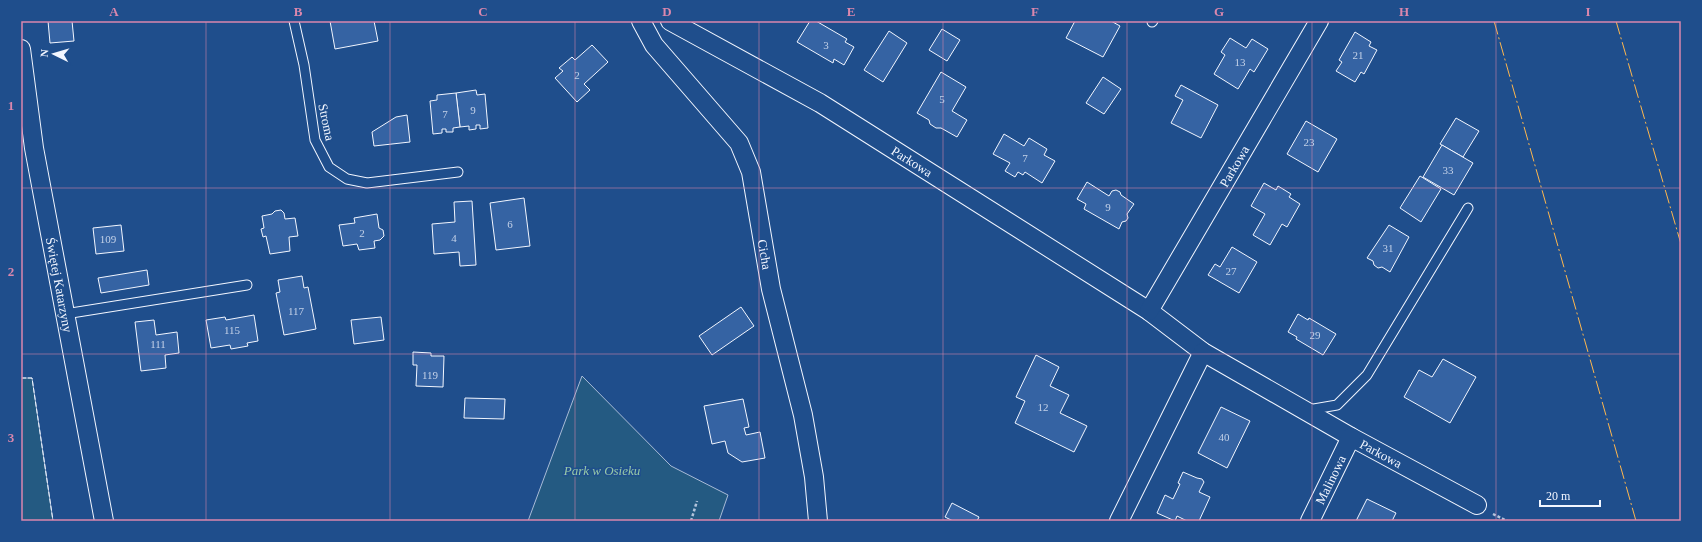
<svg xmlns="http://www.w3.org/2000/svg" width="1702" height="542" viewBox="0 0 1702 542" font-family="'Times New Roman',serif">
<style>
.green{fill:#245a82;stroke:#a8bbd7}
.building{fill:#3563a3;stroke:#f2f6ff}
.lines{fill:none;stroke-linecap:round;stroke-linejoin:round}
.lane-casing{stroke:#f2f6ff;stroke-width:11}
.street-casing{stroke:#f2f6ff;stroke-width:20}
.path{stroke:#b3c4dc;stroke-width:2.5;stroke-dasharray:3 2;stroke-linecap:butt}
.lane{stroke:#1f4e8c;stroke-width:9}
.street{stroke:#1f4e8c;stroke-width:18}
.fence{stroke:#f2f6ff;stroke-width:1;stroke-dasharray:5 2;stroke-linecap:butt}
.power{stroke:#ffb74d;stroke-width:1;stroke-dasharray:14 3 2 3;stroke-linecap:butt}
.grid{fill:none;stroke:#da87ad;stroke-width:1;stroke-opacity:0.55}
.labels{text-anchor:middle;stroke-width:3;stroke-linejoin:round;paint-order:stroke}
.number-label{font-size:11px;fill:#c3d1e8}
.street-label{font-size:13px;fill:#f2f6ff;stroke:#1f4e8c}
.park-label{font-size:13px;font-style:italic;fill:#97c8a6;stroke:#1f4e8c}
.neatline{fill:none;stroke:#da87ad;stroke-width:1.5}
.grid-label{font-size:13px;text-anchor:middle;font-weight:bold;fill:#da87ad}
</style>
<rect width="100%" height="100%" fill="#1f4e8c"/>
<g class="green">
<polygon points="582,376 671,466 728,495 719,521 528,521"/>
<polygon points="21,378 32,378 53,521 21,521"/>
</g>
<g class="building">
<polygon points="48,21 72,21 74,41 50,43"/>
<polygon points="330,21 374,21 378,41 335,49"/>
<polygon points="810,21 816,21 847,39 845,42 854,47 844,65 834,59 833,63 797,42"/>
<polygon points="1075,21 1111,21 1120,26 1103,57 1066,38"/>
<polygon points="942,29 960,40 947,61 929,50"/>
<polygon points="889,31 907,43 883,82 864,70"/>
<polygon points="1355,32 1371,42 1369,46 1377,50 1364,74 1361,72 1355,82 1336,71 1342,62 1339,60"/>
<polygon points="1230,38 1246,48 1252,39 1268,49 1254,72 1250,69 1238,89 1214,74 1225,55 1221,52"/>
<polygon points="592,45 608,62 584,84 590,90 577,102 555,78 563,71 559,68 572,57 575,60"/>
<polygon points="941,72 966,87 952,111 967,120 957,137 941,128 936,128 930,124 929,120 917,113"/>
<polygon points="1103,77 1121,89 1104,114 1086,103"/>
<polygon points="1181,85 1218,105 1201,138 1171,123 1183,100 1175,96"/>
<polygon points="476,90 477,95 485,94 488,128 480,129 480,125 476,125 476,129 469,130 469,126 460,127 456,93"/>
<polygon points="456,93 460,127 453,128 453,132 446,132 446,129 442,129 442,133 433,134 430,101 437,100 437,95"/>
<polygon points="407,115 410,142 374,146 372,132 396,117"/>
<polygon points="1456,118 1479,131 1463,157 1440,144"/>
<polygon points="1306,121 1337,139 1318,172 1287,154"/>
<polygon points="1004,134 1024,146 1029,138 1047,149 1044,155 1055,161 1042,183 1025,172 1023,175 1018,172 1015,177 1005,171 1010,163 993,154"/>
<polygon points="1442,145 1473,163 1454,195 1423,177"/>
<polygon points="1420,176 1441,189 1421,222 1400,208"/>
<polygon points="1087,182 1109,196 1112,191 1116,190 1120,192 1121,195 1134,204 1127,214 1128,218 1126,221 1122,222 1119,229 1084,209 1086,204 1077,199"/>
<polygon points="1264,183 1276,190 1278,186 1291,194 1289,197 1300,204 1287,227 1282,224 1270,245 1253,235 1265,214 1251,206"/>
<polygon points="524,198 530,246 496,250 490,203"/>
<polygon points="472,201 476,265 460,266 459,252 434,254 432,224 455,222 454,202"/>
<polygon points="281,210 284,213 285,219 295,218 298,236 289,237 290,251 270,254 266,236 263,237 261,229 264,228 262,216 272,214 275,211"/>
<polygon points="377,214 379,228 383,230 384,236 380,240 374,241 375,248 359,250 357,244 343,246 339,225 355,223 354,218"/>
<polygon points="121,225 124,251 96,254 93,228"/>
<polygon points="1389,225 1409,237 1390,272 1382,267 1378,268 1374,265 1373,261 1367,258"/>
<polygon points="1232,247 1257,262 1239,293 1208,275 1215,264 1220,267"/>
<polygon points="147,270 149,285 101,293 98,278"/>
<polygon points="302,276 304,288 308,287 316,329 284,335 276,293 280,292 278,280"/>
<polygon points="741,307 754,326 712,355 699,336"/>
<polygon points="1298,314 1308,320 1309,318 1336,334 1323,355 1296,339 1297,337 1288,332"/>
<polygon points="254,315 258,341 247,343 248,346 231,349 230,345 211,348 206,320 225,317 226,320"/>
<polygon points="381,317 384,340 354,344 351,320"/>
<polygon points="154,320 156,335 177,332 179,353 165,355 166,368 141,371 135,322"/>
<polygon points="413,352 431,353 431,356 444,356 443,387 416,386 417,365 413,365"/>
<polygon points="1036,355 1059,367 1050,386 1069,395 1060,413 1087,426 1074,452 1015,423 1025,401 1016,397"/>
<polygon points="1443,359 1476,377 1450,423 1404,397 1419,370 1432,377"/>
<polygon points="465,398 505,399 504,419 464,418"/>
<polygon points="743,399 749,427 744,428 746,435 760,432 765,458 742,462 728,453 725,441 712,444 704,406"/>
<polygon points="1221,407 1250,421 1227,468 1198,453"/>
<polygon points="1183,472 1197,478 1202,479 1204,482 1199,492 1210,497 1199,521 1187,521 1177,516 1175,521 1157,513 1165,495 1173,499 1180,484 1178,483"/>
<polygon points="1367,499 1396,513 1392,521 1356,521"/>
<polygon points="952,503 979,517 977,521 953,521 945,517"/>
</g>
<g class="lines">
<g class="lane-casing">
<g id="lane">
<polyline points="294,21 304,65 315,140 329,167 347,179 367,183 458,172"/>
<polyline points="1152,22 1153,21"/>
<polyline points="65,314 247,285"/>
<polyline points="1308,410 1337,405 1367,375 1468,208"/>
</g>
</g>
<g class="street-casing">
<g id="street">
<path id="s1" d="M 641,21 L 654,45 L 739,143 L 751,172 L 771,289 L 803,415 L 814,477 L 818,521"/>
<path id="s2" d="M 670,21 L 820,103 L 1149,311 L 1203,352 L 1351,437 L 1477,505"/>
<path id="s3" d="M 21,49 L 34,148 L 104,521"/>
<path id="s4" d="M 1149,311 L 1319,21"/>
<polyline points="1119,521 1203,352"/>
<path id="s5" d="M 1310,521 L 1351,437"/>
</g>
</g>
<g class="path">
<polyline points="1493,514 1507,521"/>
<polyline points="691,521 697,501"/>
</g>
<use href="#lane" class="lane"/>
<use href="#street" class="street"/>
<polyline class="fence" points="21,378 32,378 53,521"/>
<g class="power">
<polyline points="1494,21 1636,521"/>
<polyline points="1616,21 1681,244"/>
</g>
</g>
<path class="grid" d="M 206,21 L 206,521M 390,21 L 390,521M 575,21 L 575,521M 759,21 L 759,521M 943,21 L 943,521M 1127,21 L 1127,521M 1312,21 L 1312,521M 1496,21 L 1496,521M 21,188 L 1681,188M 21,354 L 1681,354"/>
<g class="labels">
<g class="number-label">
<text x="826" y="49">3</text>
<text x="1358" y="59">21</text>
<text x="1240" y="66">13</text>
<text x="577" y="79">2</text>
<text x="942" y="103">5</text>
<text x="473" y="114">9</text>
<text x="445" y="118">7</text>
<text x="1309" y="146">23</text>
<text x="1025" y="162">7</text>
<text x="1448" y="174">33</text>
<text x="1108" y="211">9</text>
<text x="510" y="228">6</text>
<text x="362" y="237">2</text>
<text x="454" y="242">4</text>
<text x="108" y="243">109</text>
<text x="1388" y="252">31</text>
<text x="1231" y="275">27</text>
<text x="296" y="315">117</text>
<text x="232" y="334">115</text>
<text x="1315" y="339">29</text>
<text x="158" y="348">111</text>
<text x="430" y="379">119</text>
<text x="1043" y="411">12</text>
<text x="1224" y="441">40</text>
</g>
<g class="street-label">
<text transform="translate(327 122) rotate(78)" y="5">Stroma</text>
<text dy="5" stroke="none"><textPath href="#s2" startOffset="280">Parkowa</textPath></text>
<text dy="5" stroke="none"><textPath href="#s4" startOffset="168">Parkowa</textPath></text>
<text dy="5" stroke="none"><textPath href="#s1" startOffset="272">Cicha</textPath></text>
<text dy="5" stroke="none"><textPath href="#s3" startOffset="239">Świętej Katarzyny</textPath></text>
<text dy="5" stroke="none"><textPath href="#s2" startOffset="833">Parkowa</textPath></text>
<text dy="5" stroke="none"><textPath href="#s5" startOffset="46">Malinowa</textPath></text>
</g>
<g class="park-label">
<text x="602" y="475">Park w Osieku</text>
</g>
</g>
<rect width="1702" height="542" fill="none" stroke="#1f4e8c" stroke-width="44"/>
<g transform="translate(54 54) rotate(275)" stroke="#1f4e8c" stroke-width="3" paint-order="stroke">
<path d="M0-3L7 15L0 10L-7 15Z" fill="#f2f6ff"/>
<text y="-6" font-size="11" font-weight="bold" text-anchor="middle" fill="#f2f6ff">N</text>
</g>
<path d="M1540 500v6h60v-6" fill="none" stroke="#f2f6ff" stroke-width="2"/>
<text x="1546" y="500" font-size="12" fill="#f2f6ff" stroke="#1f4e8c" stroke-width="3" paint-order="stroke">20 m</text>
<rect x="22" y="22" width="1658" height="498" class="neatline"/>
<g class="grid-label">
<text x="114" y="16">A</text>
<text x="298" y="16">B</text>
<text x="483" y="16">C</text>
<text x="667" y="16">D</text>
<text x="851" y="16">E</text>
<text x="1035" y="16">F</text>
<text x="1219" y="16">G</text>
<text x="1404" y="16">H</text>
<text x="1588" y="16">I</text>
<text x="11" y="110">1</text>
<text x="11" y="276">2</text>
<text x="11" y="442">3</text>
</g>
</svg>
